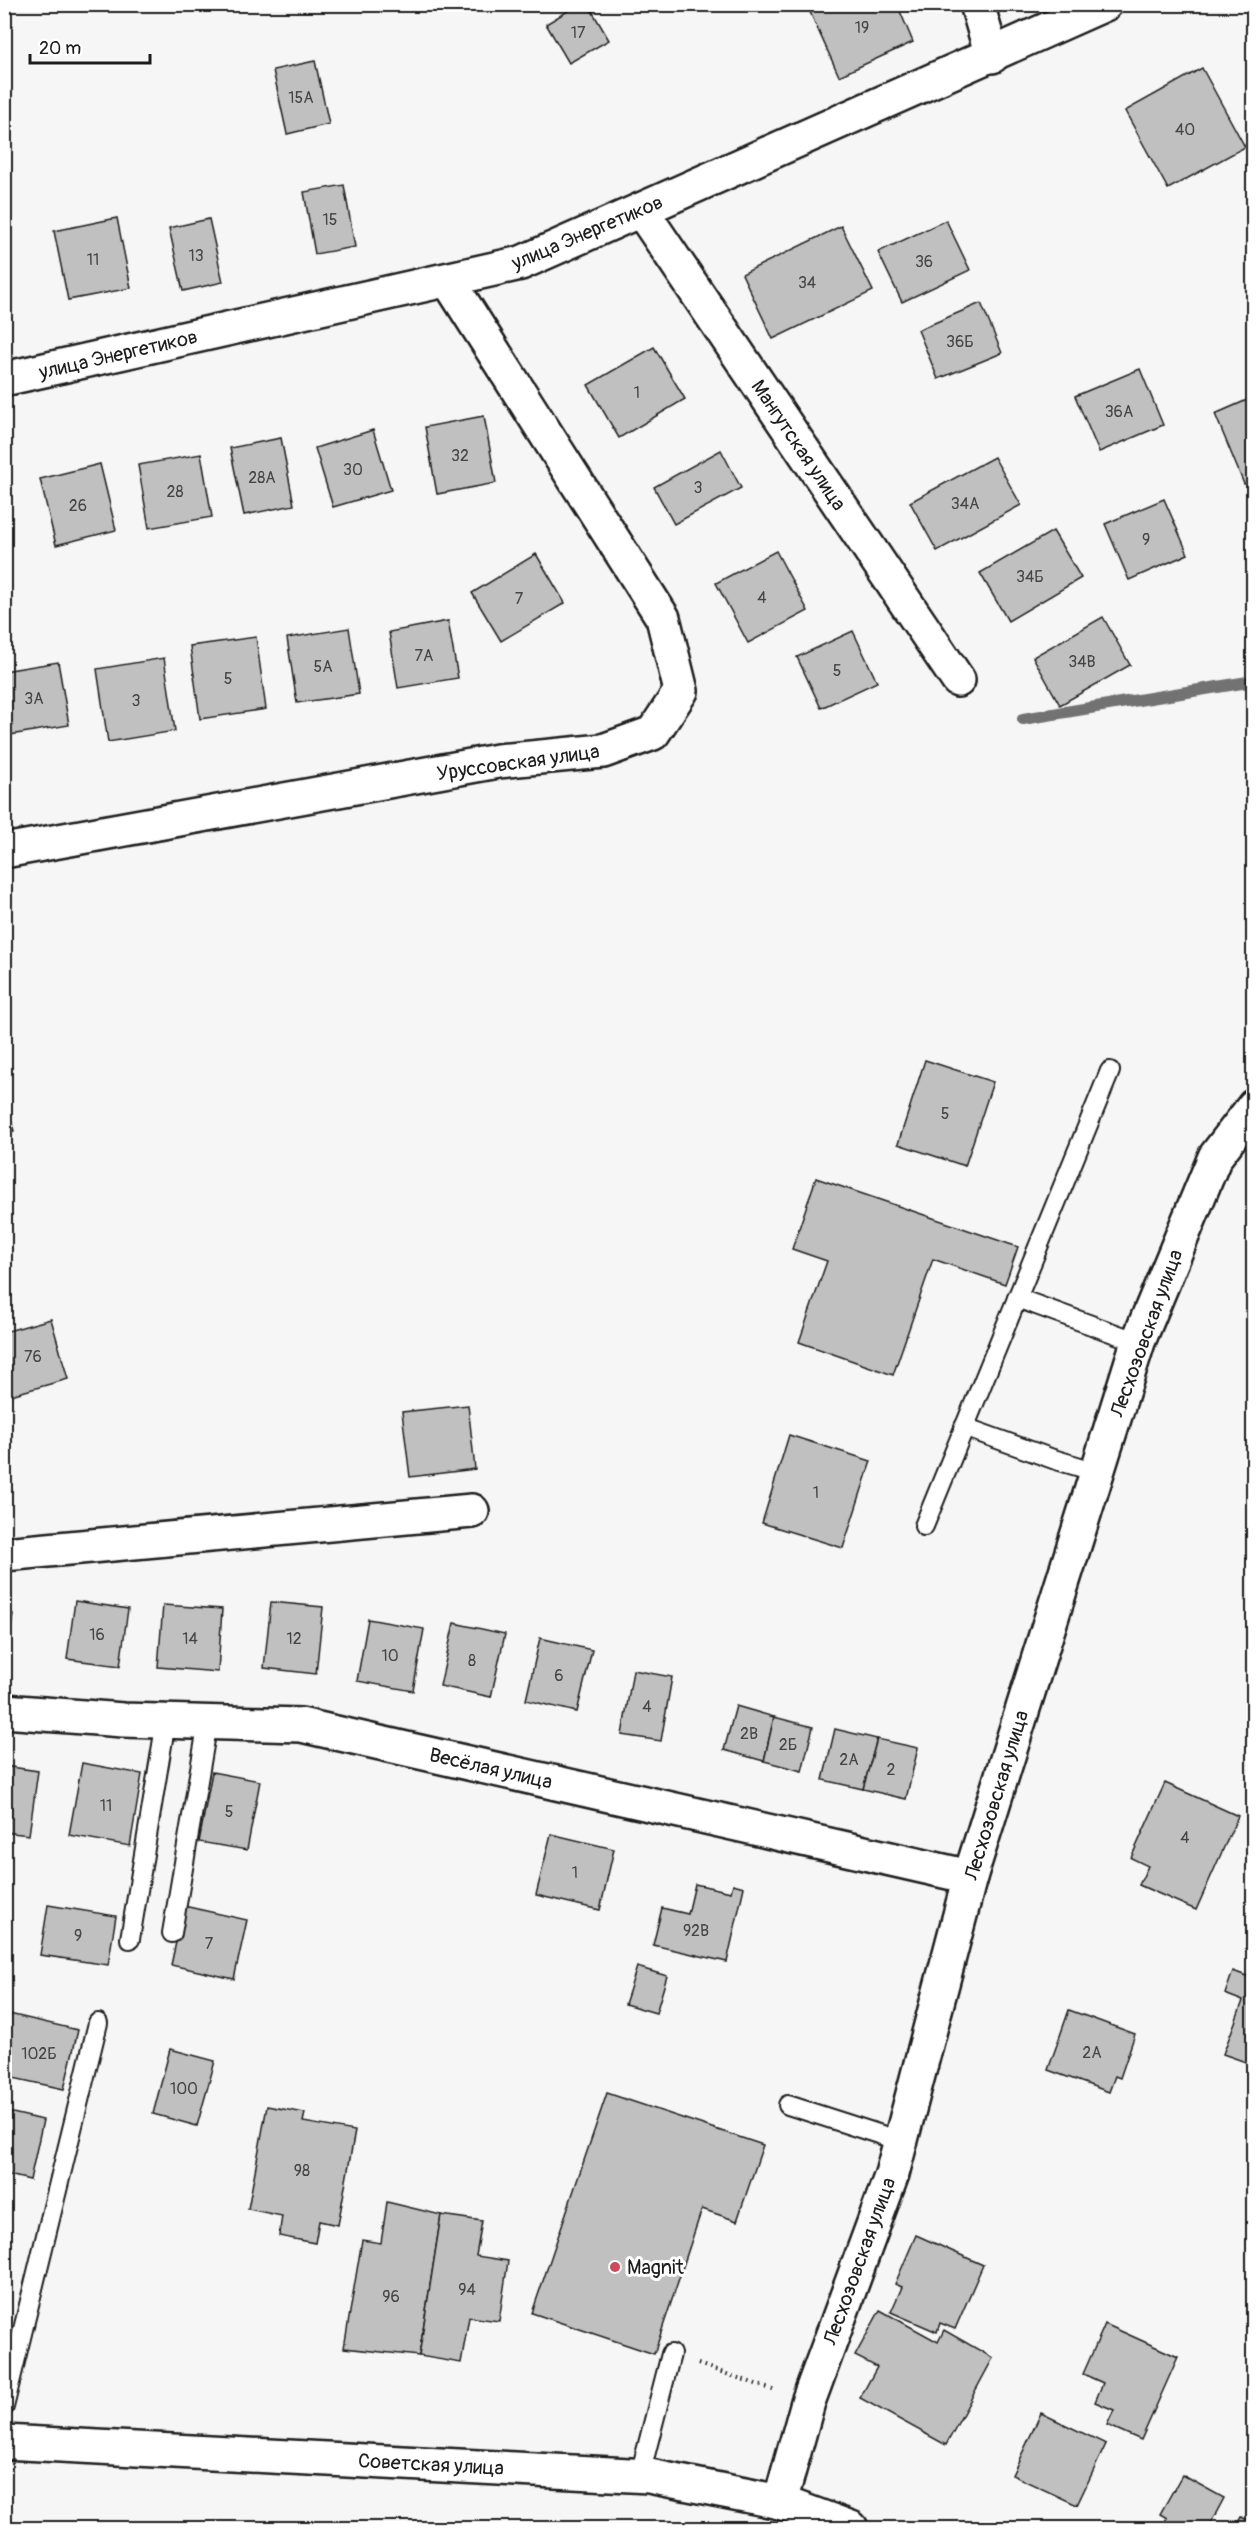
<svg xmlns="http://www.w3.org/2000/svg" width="1258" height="2533" viewBox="0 0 1258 2533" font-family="Pangolin,sans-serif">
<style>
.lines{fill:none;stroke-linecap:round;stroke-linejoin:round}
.stream{stroke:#727272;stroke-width:12}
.building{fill:#c0c0c0;stroke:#1c1c1c;stroke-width:1.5}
.lane-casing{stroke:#1c1c1c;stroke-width:22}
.street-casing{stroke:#1c1c1c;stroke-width:38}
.secondary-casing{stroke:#1c1c1c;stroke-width:38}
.path{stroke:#1c1c1c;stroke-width:4;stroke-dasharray:1.5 4.5;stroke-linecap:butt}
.lane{stroke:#fff;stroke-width:18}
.street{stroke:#fff;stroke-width:33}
.secondary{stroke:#fff;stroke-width:33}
.poi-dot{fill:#d1495b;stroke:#fff;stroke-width:2}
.labels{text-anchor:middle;stroke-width:6;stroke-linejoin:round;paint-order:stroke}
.number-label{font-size:16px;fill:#454545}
.street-label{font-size:20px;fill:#1c1c1c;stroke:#fff}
.poi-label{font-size:20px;fill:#1c1c1c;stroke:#fff;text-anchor:start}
</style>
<rect width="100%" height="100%" fill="#f6f6f6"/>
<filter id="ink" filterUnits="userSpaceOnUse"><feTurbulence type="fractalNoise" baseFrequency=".0167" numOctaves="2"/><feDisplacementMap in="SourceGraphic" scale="12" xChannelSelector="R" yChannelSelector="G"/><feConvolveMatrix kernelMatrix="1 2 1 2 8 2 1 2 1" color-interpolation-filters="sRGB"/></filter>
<g filter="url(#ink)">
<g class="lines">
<polyline class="stream" points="1023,719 1254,681"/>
</g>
<g class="building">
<polygon points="579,4 588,4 609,40 569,63 546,24"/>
<polygon points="827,4 897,4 913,42 839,76 810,12"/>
<polygon points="315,61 329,124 287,134 273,70"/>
<polygon points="1202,68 1245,147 1168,189 1125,111"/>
<polygon points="344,185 355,247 315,254 304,192"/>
<polygon points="117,218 131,288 68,300 54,231"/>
<polygon points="209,219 223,282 183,291 169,228"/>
<polygon points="946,220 970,270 902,302 878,252"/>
<polygon points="841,226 873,291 773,339 742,274"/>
<polygon points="981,303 1002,353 938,379 918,330"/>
<polygon points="654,347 685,399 619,438 588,385"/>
<polygon points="1140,369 1163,425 1099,452 1075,396"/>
<polygon points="1254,397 1254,480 1244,484 1215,414"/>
<polygon points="484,416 496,483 437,494 425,427"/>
<polygon points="373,430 391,490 333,507 315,448"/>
<polygon points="281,438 294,505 244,515 230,448"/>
<polygon points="721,450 741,488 674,524 654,487"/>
<polygon points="201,454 212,517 149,528 138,465"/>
<polygon points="994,457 1021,505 937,551 910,502"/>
<polygon points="100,464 116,530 56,545 40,479"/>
<polygon points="1164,499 1188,554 1129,580 1105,524"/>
<polygon points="1053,531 1081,578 1008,621 980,573"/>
<polygon points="776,551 808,611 748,643 716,583"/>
<polygon points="536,554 565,603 501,641 472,593"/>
<polygon points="1103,617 1130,665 1060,705 1033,657"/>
<polygon points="448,621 458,678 398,688 389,632"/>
<polygon points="349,628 359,694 297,703 287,638"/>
<polygon points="853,631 877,682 821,708 797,657"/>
<polygon points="256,637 266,709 200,719 190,646"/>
<polygon points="164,658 175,731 108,742 97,669"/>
<polygon points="58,662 69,725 4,736 4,671"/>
<polygon points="925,1060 993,1082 965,1166 898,1144"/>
<polygon points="4,1095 14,1131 4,1133"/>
<polygon points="816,1178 1018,1247 1005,1284 933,1259 893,1375 799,1342 827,1261 792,1249"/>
<polygon points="51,1319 68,1379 4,1397 4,1332"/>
<polygon points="468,1405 475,1469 410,1477 402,1412"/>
<polygon points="789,1435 871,1461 843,1548 762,1523"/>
<polygon points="75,1601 128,1609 120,1666 67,1659"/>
<polygon points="271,1602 323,1607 316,1674 264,1668"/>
<polygon points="163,1605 222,1609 218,1672 158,1667"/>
<polygon points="4,1613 13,1614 5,1675 4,1675"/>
<polygon points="368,1619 424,1629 413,1691 357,1681"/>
<polygon points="454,1623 505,1634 491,1697 440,1686"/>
<polygon points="540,1638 592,1650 577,1712 526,1700"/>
<polygon points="633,1670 672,1677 661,1741 622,1735"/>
<polygon points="736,1706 774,1717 764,1761 724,1750"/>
<polygon points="774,1717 813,1727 802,1771 764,1761"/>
<polygon points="835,1729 877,1739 863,1789 823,1780"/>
<polygon points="877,1739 918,1748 906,1799 863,1789"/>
<polygon points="82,1763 142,1774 130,1846 69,1835"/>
<polygon points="4,1766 38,1771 29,1835 4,1832"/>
<polygon points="212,1772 260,1781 247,1850 199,1842"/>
<polygon points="1165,1783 1238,1816 1196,1910 1139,1885 1148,1866 1131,1858"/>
<polygon points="551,1834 614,1849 600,1910 536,1895"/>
<polygon points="695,1884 731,1892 733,1884 744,1887 727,1962 653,1945 662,1908 688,1914"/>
<polygon points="48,1905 116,1916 108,1965 40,1955"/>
<polygon points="184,1906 247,1920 234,1979 171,1965"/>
<polygon points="637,1967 667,1976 656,2013 625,2004"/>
<polygon points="1233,1971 1252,1978 1254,1975 1254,2065 1223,2054 1243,2001 1225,1994"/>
<polygon points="1069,2010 1135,2034 1120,2078 1115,2076 1109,2092 1048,2070"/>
<polygon points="5,2013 78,2030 64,2089 4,2076"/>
<polygon points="170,2049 215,2061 197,2126 153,2114"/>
<polygon points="607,2093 763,2145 737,2221 702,2209 654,2354 532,2313"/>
<polygon points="267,2106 305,2113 303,2122 355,2131 338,2225 319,2221 315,2243 279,2236 282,2216 248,2209"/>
<polygon points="4,2111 43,2120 30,2180 4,2174"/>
<polygon points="387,2202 441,2215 419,2356 344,2348 362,2240 381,2243"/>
<polygon points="441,2215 482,2221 476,2256 508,2261 499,2321 469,2317 461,2363 419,2356"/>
<polygon points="916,2235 983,2265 955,2329 940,2323 937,2332 891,2312 902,2287 895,2284"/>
<polygon points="880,2310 938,2342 944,2330 993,2358 946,2445 860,2398 877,2367 855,2356"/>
<polygon points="1105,2324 1178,2357 1141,2440 1107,2425 1114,2410 1095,2402 1103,2383 1083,2374"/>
<polygon points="1041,2413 1106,2444 1077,2505 1012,2475"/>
<polygon points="1182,2475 1224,2498 1208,2528 1161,2528 1167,2518 1160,2514"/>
<polygon points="1241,2517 1254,2523 1254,2528 1235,2528"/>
</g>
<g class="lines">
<g class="lane-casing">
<g id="lane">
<polyline points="1017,1298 1138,1342"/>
<polyline points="964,1427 1053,1459 1097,1472"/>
<polyline points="924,1526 1110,1071"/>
<polyline points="172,1933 208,1722"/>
<polyline points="130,1939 166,1721"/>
<polyline points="788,2105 900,2141"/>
<polyline points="4,2407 98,2023"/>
<polyline points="640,2475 671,2354"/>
</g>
</g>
<g class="street-casing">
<g id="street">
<polyline points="977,4 992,56"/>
<polyline points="641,210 958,680"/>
<polyline points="4,379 521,263 1105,4"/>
<polyline points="4,851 498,761 603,751 653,733 681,691 663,618 448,280"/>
<polyline points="4,1554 472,1511"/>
<polyline points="4,1711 123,1720 301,1725 970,1877"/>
<polyline points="780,2502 808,2402 892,2174 970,1877 1138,1342 1215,1157 1254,1106"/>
</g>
</g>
<g class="secondary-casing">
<polyline id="secondary" points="4,2442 649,2476 780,2502 851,2528"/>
</g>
<polyline class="path" points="698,2364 773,2390"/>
<use href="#lane" class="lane"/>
<use href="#street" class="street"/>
<use href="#secondary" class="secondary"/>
</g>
</g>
<circle class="poi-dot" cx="615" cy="2267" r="6"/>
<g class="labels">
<g class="number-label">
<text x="862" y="33">19</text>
<text x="578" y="38">17</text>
<text x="301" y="103">15А</text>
<text x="1185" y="135">40</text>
<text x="330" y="225">15</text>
<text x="196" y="261">13</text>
<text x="93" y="265">11</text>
<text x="924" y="267">36</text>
<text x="807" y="288">34</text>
<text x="960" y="347">36Б</text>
<text x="637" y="398">1</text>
<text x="1119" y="417">36А</text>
<text x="460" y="461">32</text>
<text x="353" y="475">30</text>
<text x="262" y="483">28А</text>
<text x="698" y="493">3</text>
<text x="175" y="497">28</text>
<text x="965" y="509">34А</text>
<text x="78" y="511">26</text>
<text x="1146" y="545">9</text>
<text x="1030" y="582">34Б</text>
<text x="762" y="603">4</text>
<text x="519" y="604">7</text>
<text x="424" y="661">7А</text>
<text x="1082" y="667">34В</text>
<text x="323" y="672">5А</text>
<text x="837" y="676">5</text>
<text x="228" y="684">5</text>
<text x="34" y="704">3А</text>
<text x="136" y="706">3</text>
<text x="945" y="1119">5</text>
<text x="33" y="1362">76</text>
<text x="816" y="1498">1</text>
<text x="97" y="1640">16</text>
<text x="190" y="1644">14</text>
<text x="294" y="1644">12</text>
<text x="390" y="1661">10</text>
<text x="472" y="1666">8</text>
<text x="559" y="1681">6</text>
<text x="647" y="1712">4</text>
<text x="749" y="1739">2В</text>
<text x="788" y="1750">2Б</text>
<text x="849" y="1765">2А</text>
<text x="891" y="1775">2</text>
<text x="106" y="1811">11</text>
<text x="229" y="1817">5</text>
<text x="1185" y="1843">4</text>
<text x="575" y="1878">1</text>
<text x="696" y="1936">92В</text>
<text x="78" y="1941">9</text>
<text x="209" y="1949">7</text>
<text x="1092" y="2058">2А</text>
<text x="39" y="2059">102Б</text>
<text x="184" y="2094">100</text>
<text x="302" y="2176">98</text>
<text x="467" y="2295">94</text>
<text x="391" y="2302">96</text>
</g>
<g class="street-label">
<text transform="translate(587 232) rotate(-23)" y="7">улица Энергетиков</text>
<text transform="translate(118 354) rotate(-13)" y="7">улица Энергетиков</text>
<text transform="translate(799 445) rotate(56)" y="7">Мангутская улица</text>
<text transform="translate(518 762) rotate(-8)" y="7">Уруссовская улица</text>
<text transform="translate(1146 1333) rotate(-70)" y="7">Лесхозовская улица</text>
<text transform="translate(491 1768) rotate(13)" y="7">Весёлая улица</text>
<text transform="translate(996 1795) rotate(-73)" y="7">Лесхозовская улица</text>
<text transform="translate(859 2261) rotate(-70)" y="7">Лесхозовская улица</text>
<text transform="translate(431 2464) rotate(3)" y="7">Советская улица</text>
</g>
<g class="poi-label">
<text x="627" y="2274">Magnit</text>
</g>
</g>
<rect width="1258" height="2533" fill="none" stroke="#fff" stroke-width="24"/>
<rect x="12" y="12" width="1234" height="2509" fill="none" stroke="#1c1c1c" stroke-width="2" filter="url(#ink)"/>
<path d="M30 54v9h120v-9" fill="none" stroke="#1c1c1c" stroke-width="3"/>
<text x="39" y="54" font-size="18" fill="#1c1c1c" stroke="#ffffff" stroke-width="4.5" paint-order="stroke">20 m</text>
</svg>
